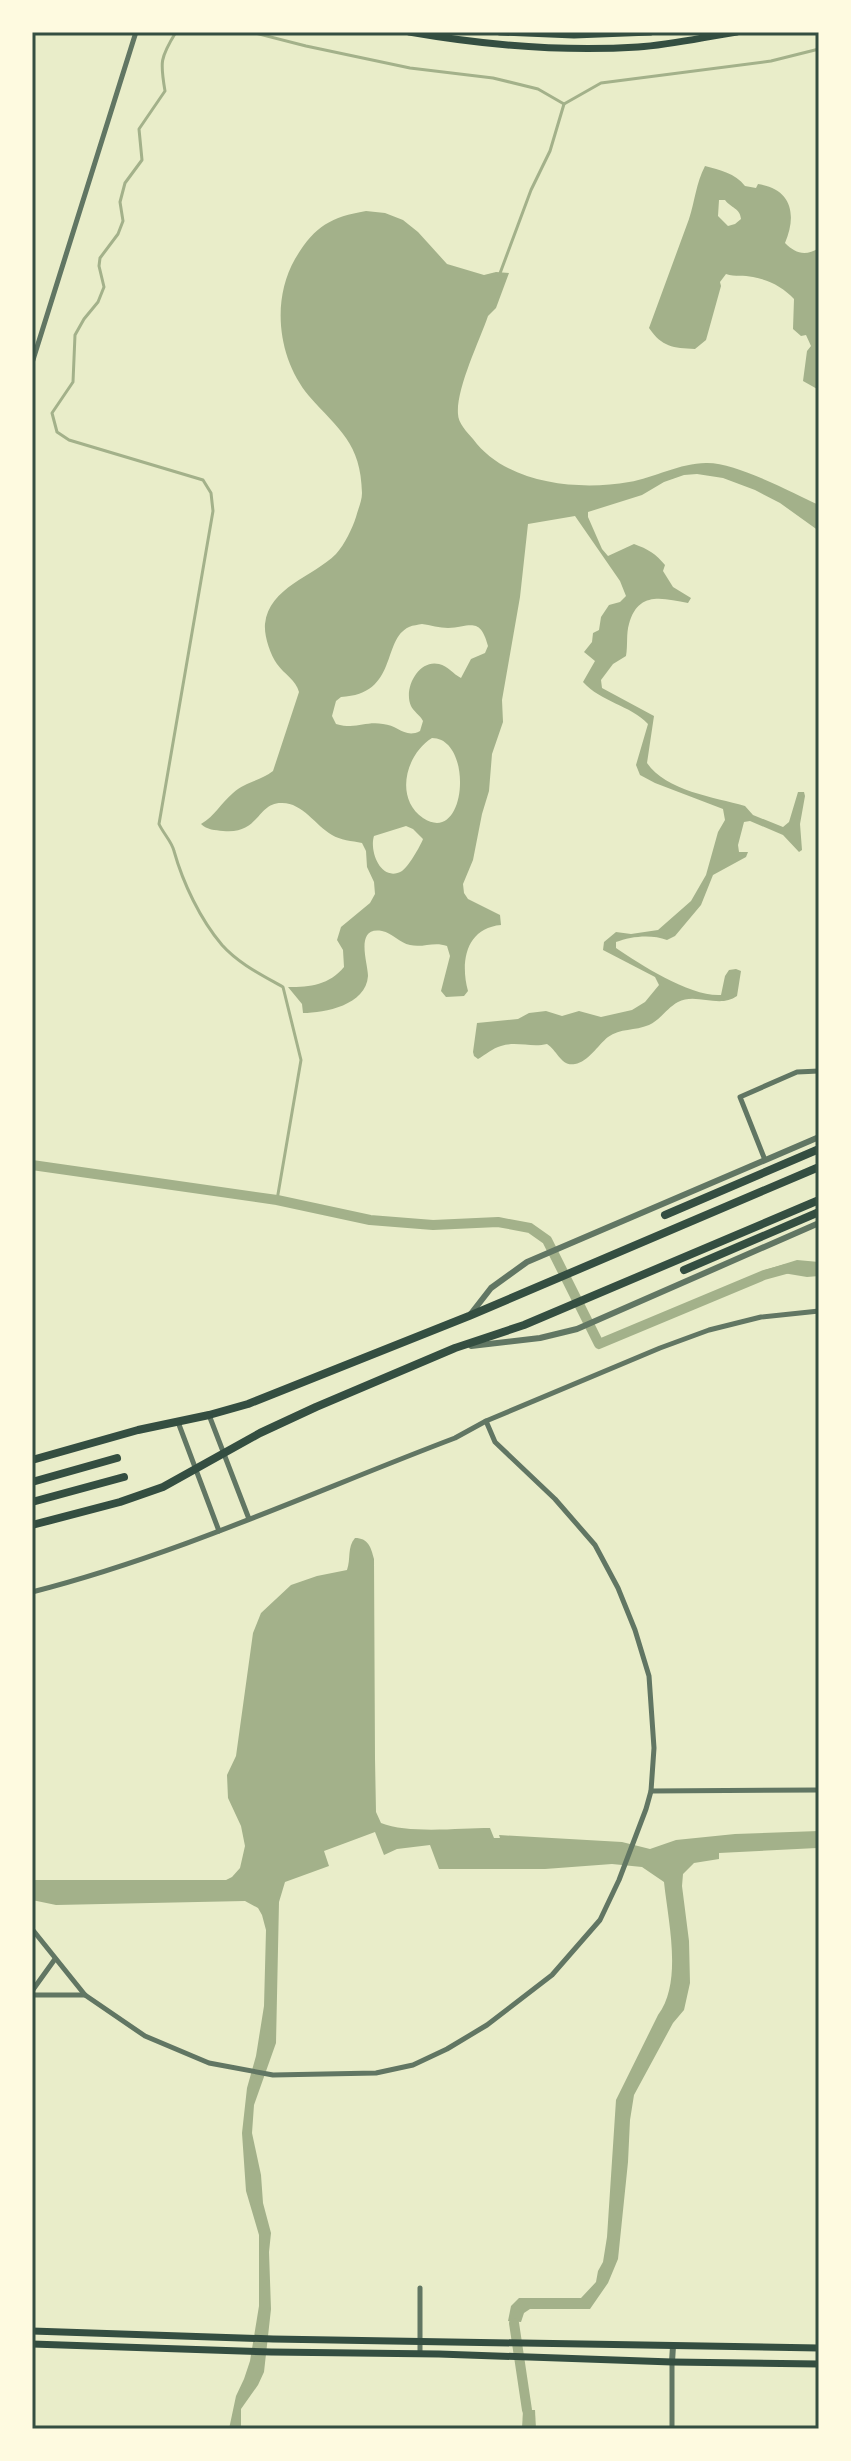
<svg xmlns="http://www.w3.org/2000/svg" width="851" height="2461" viewBox="0 0 851 2461" font-family="'Sofia Sans Condensed',sans-serif">
<style>
.water{fill:#a3b18a;fill-rule:evenodd}
.lines{fill:none;stroke-linecap:round;stroke-linejoin:round}
.stream{stroke:#a3b18a;stroke-width:3}
.canal{stroke:#a3b18a;stroke-width:10}
.minor{stroke:#617663;stroke-width:5}
.tertiary{stroke:#617663;stroke-width:6}
.secondary{stroke:#344e41;stroke-width:7}
.primary{stroke:#344e41;stroke-width:8}
.trunk{stroke:#344e41;stroke-width:8}
.neatline{fill:none;stroke:#344e41;stroke-width:3}
</style>
<rect width="100%" height="100%" fill="#e9edc9"/>
<g class="water">
<path d="M 705,166 C 720,170 735,173 745,186 L 756,188 L 758,184 C 792,189 797,215 785,243 C 795,253 805,257 819,248 L 819,390 L 803,381 L 807,351 L 811,346 L 806,335 L 801,336 L 793,329 L 794,299 C 783,287 769,280 753,277 C 744,275 735,277 726,274 L 720,282 L 721,286 L 706,340 L 695,349 C 673,348 662,347 649,328 L 689,219 C 695,201 696,183 705,166 ZM 719,200 L 725,200 C 731,208 740,208 741,219 L 735,224 L 728,226 L 718,216 Z"/>
<path d="M 366,211 L 385,213 L 403,220 L 418,232 L 447,264 L 484,275 L 496,272 L 509,273 L 496,308 L 488,316 C 479,342 456,389 458,414 C 458,423 467,432 473,439 C 506,484 578,491 629,482 C 654,478 680,463 706,463 C 735,462 791,492 819,505 L 819,531 L 780,503 L 755,490 L 723,478 L 697,474 L 684,475 L 664,482 L 642,495 L 588,512 L 588,517 L 602,549 L 608,556 L 634,544 C 648,549 656,554 665,565 L 663,571 L 673,587 L 691,598 L 688,603 C 662,598 638,591 629,624 C 626,634 628,645 626,656 L 613,664 L 601,680 L 602,688 L 654,716 L 647,763 C 666,791 714,797 745,806 L 753,815 L 783,827 L 789,822 L 798,792 L 804,792 L 805,796 L 800,824 L 802,850 L 799,852 L 783,835 L 750,821 L 744,822 L 738,845 L 739,852 L 748,852 L 746,857 L 713,875 L 701,905 L 675,936 L 667,940 C 652,934 631,936 616,942 L 616,948 C 641,965 691,997 721,995 L 725,976 L 729,970 L 736,969 L 741,971 L 737,996 C 719,1009 696,992 678,1002 C 667,1008 660,1020 649,1025 C 635,1031 620,1028 608,1037 C 598,1045 588,1062 575,1064 C 561,1067 557,1050 547,1044 C 532,1048 516,1041 501,1046 C 493,1048 485,1055 478,1059 L 474,1056 L 473,1052 L 477,1023 L 518,1019 L 529,1013 L 546,1011 L 562,1016 L 579,1011 L 601,1017 L 632,1010 L 645,1002 L 659,985 L 655,977 L 603,950 L 604,942 L 616,932 L 631,934 L 658,930 L 691,901 L 706,875 L 718,832 L 725,820 L 723,809 L 655,783 L 640,775 L 636,765 L 648,724 C 630,705 601,702 583,682 L 595,661 L 584,652 L 592,642 L 593,633 L 599,630 L 601,617 L 609,605 L 620,602 L 626,596 L 620,581 L 575,516 L 528,524 L 520,597 L 502,700 L 503,722 L 492,754 L 489,791 L 482,814 L 473,860 L 463,884 L 464,893 L 468,899 L 500,915 L 501,925 C 466,928 460,962 468,991 L 464,996 L 446,997 L 441,991 L 450,956 L 447,946 C 434,941 423,948 410,945 C 400,943 392,933 382,931 C 354,926 368,963 368,976 C 366,1005 325,1013 303,1013 L 302,1004 L 288,987 C 311,987 329,985 344,967 L 343,950 L 337,940 L 341,927 L 370,903 L 375,894 L 374,882 L 367,867 L 366,851 L 362,843 C 352,841 340,840 332,835 C 315,825 302,802 281,803 C 257,803 259,835 223,831 C 215,830 207,830 201,824 C 215,816 221,803 233,793 C 245,782 260,781 273,771 L 299,692 C 296,680 284,674 277,664 C 270,654 264,636 265,624 C 269,587 313,577 336,554 C 345,544 352,529 356,517 C 358,509 362,501 362,493 C 361,443 339,430 309,396 C 278,359 271,301 295,259 C 314,227 330,217 366,211 ZM 422,624 C 430,625 440,628 448,628 C 470,627 480,616 488,646 L 485,653 L 471,659 L 461,678 C 453,674 448,666 439,664 C 419,659 403,688 411,706 C 413,711 420,715 423,721 L 420,731 C 405,739 398,725 383,724 C 364,721 357,730 336,724 L 332,716 L 336,701 L 341,697 C 399,694 381,640 409,627 C 413,625 418,625 422,624 ZM 432,738 C 474,738 467,847 423,818 C 394,798 406,754 432,738 ZM 406,826 L 413,829 L 423,839 C 420,847 408,867 402,871 C 381,883 369,851 374,836 Z"/>
<polygon points="797,1260 819,1262 819,1276 807,1277 765,1270"/>
<path d="M 355,1538 C 368,1538 371,1547 374,1559 L 375,1759 L 376,1812 L 381,1823 C 408,1834 459,1828 490,1828 L 494,1838 L 500,1838 L 499,1835 L 622,1842 L 650,1849 L 676,1840 L 735,1834 L 819,1831 L 819,1854 L 817,1848 L 719,1853 L 719,1859 L 694,1863 L 683,1874 L 682,1886 L 689,1941 L 690,1983 L 684,2010 L 673,2023 L 634,2095 L 630,2120 L 628,2162 L 618,2259 L 608,2283 L 590,2309 L 530,2309 L 524,2313 L 521,2322 L 508,2321 L 511,2306 L 519,2298 L 581,2298 L 596,2282 L 598,2271 L 603,2262 L 607,2237 L 616,2100 L 658,2015 C 683,1982 668,1921 664,1882 L 642,1867 L 612,1864 L 545,1869 L 439,1869 L 430,1845 L 397,1849 L 384,1855 L 375,1832 L 324,1851 L 329,1866 L 285,1882 L 279,1902 L 276,2043 L 254,2105 L 252,2133 L 261,2175 L 263,2203 L 271,2233 L 269,2252 L 271,2309 L 264,2372 L 258,2385 L 241,2409 L 241,2429 L 229,2429 L 236,2396 L 244,2379 L 250,2361 L 259,2306 L 259,2235 L 246,2191 L 242,2133 L 247,2088 L 256,2056 L 264,2006 L 266,1930 L 262,1915 L 258,1908 L 245,1901 L 56,1905 L 32,1900 L 32,1880 L 226,1880 L 232,1877 L 240,1868 L 245,1846 L 241,1826 L 228,1798 L 227,1775 L 236,1756 L 253,1633 L 261,1613 L 291,1585 L 317,1576 L 347,1570 C 351,1559 347,1547 355,1538 Z"/>
<polygon points="523,2410 535,2410 536,2429 522,2429"/>
</g>
<g class="lines">
<g class="stream">
<path d="M 176,32 C 160,58 160,62 165,91 L 139,129 L 142,160 L 125,183 L 120,202 L 123,221 L 118,234 L 100,258 L 99,266 L 104,287 L 98,302 L 84,319 L 75,335 L 73,382 L 52,413 L 57,432 L 69,440 L 203,480 L 211,493 L 213,511 L 159,824 C 163,833 172,842 174,851 C 183,883 200,919 222,945 C 239,964 262,975 283,987 L 301,1060 L 277,1200"/>
<polyline points="251,32 306,46 410,68 493,78 538,89 564,104"/>
<polyline points="499,276 531,190 550,151 564,104 601,83 771,61 819,49"/>
</g>
<g class="canal">
<polyline points="32,1165 277,1200 370,1220 433,1225 498,1222 530,1228 547,1240 599,1344 764,1275 786,1269"/>
<polyline points="514,2323 527,2410"/>
</g>
<g class="minor">
<polyline points="32,363 136,32"/>
<polyline points="765,1160 740,1097 797,1072 819,1071"/>
<polyline points="209,1415 249,1519"/>
<polyline points="178,1422 219,1531"/>
<path d="M 32,1592 C 177,1555 315,1491 455,1438 L 486,1421 L 660,1348 L 709,1330 L 761,1317 L 819,1311"/>
<polyline points="651,1791 819,1790"/>
<polyline points="32,1929 85,1995 145,2036 209,2063 273,2075 376,2073 413,2065 447,2049 487,2025 552,1975 600,1920 619,1880 646,1809 651,1791 654,1748 649,1676 635,1630 618,1588 595,1545 555,1499 495,1442 486,1421"/>
<polyline points="32,1991 55,1959"/>
<polyline points="32,1995 85,1995"/>
<polyline points="420,2288 420,2354"/>
<polyline points="672,2429 672,2362"/>
</g>
<g class="tertiary">
<polyline points="470,1315 491,1288 527,1262 819,1137"/>
<polyline points="471,1346 540,1338 577,1329 819,1223"/>
<polyline points="672,2362 673,2346"/>
</g>
<g class="secondary">
<path d="M 409,32 C 484,45 562,52 638,47 C 671,45 704,37 737,32"/>
<polyline points="500,32 574,35 651,32"/>
<polyline points="32,2331 273,2339 819,2348"/>
<polyline points="32,2344 271,2352 439,2354 672,2362 819,2364"/>
</g>
<g class="primary">
<polyline points="32,1460 138,1430 209,1415 248,1404 469,1316 819,1167"/>
<polyline points="32,1525 120,1502 163,1487 260,1433 316,1407 455,1348 524,1325 819,1200"/>
</g>
<g class="trunk">
<polyline points="665,1215 819,1149"/>
<polyline points="684,1270 819,1212"/>
<polyline points="32,1482 117,1458"/>
<polyline points="32,1502 124,1477"/>
</g>
</g>
<rect width="851" height="2461" fill="none" stroke="#fefae0" stroke-width="68"/>
<rect x="34" y="34" width="783" height="2393" class="neatline"/>
</svg>
